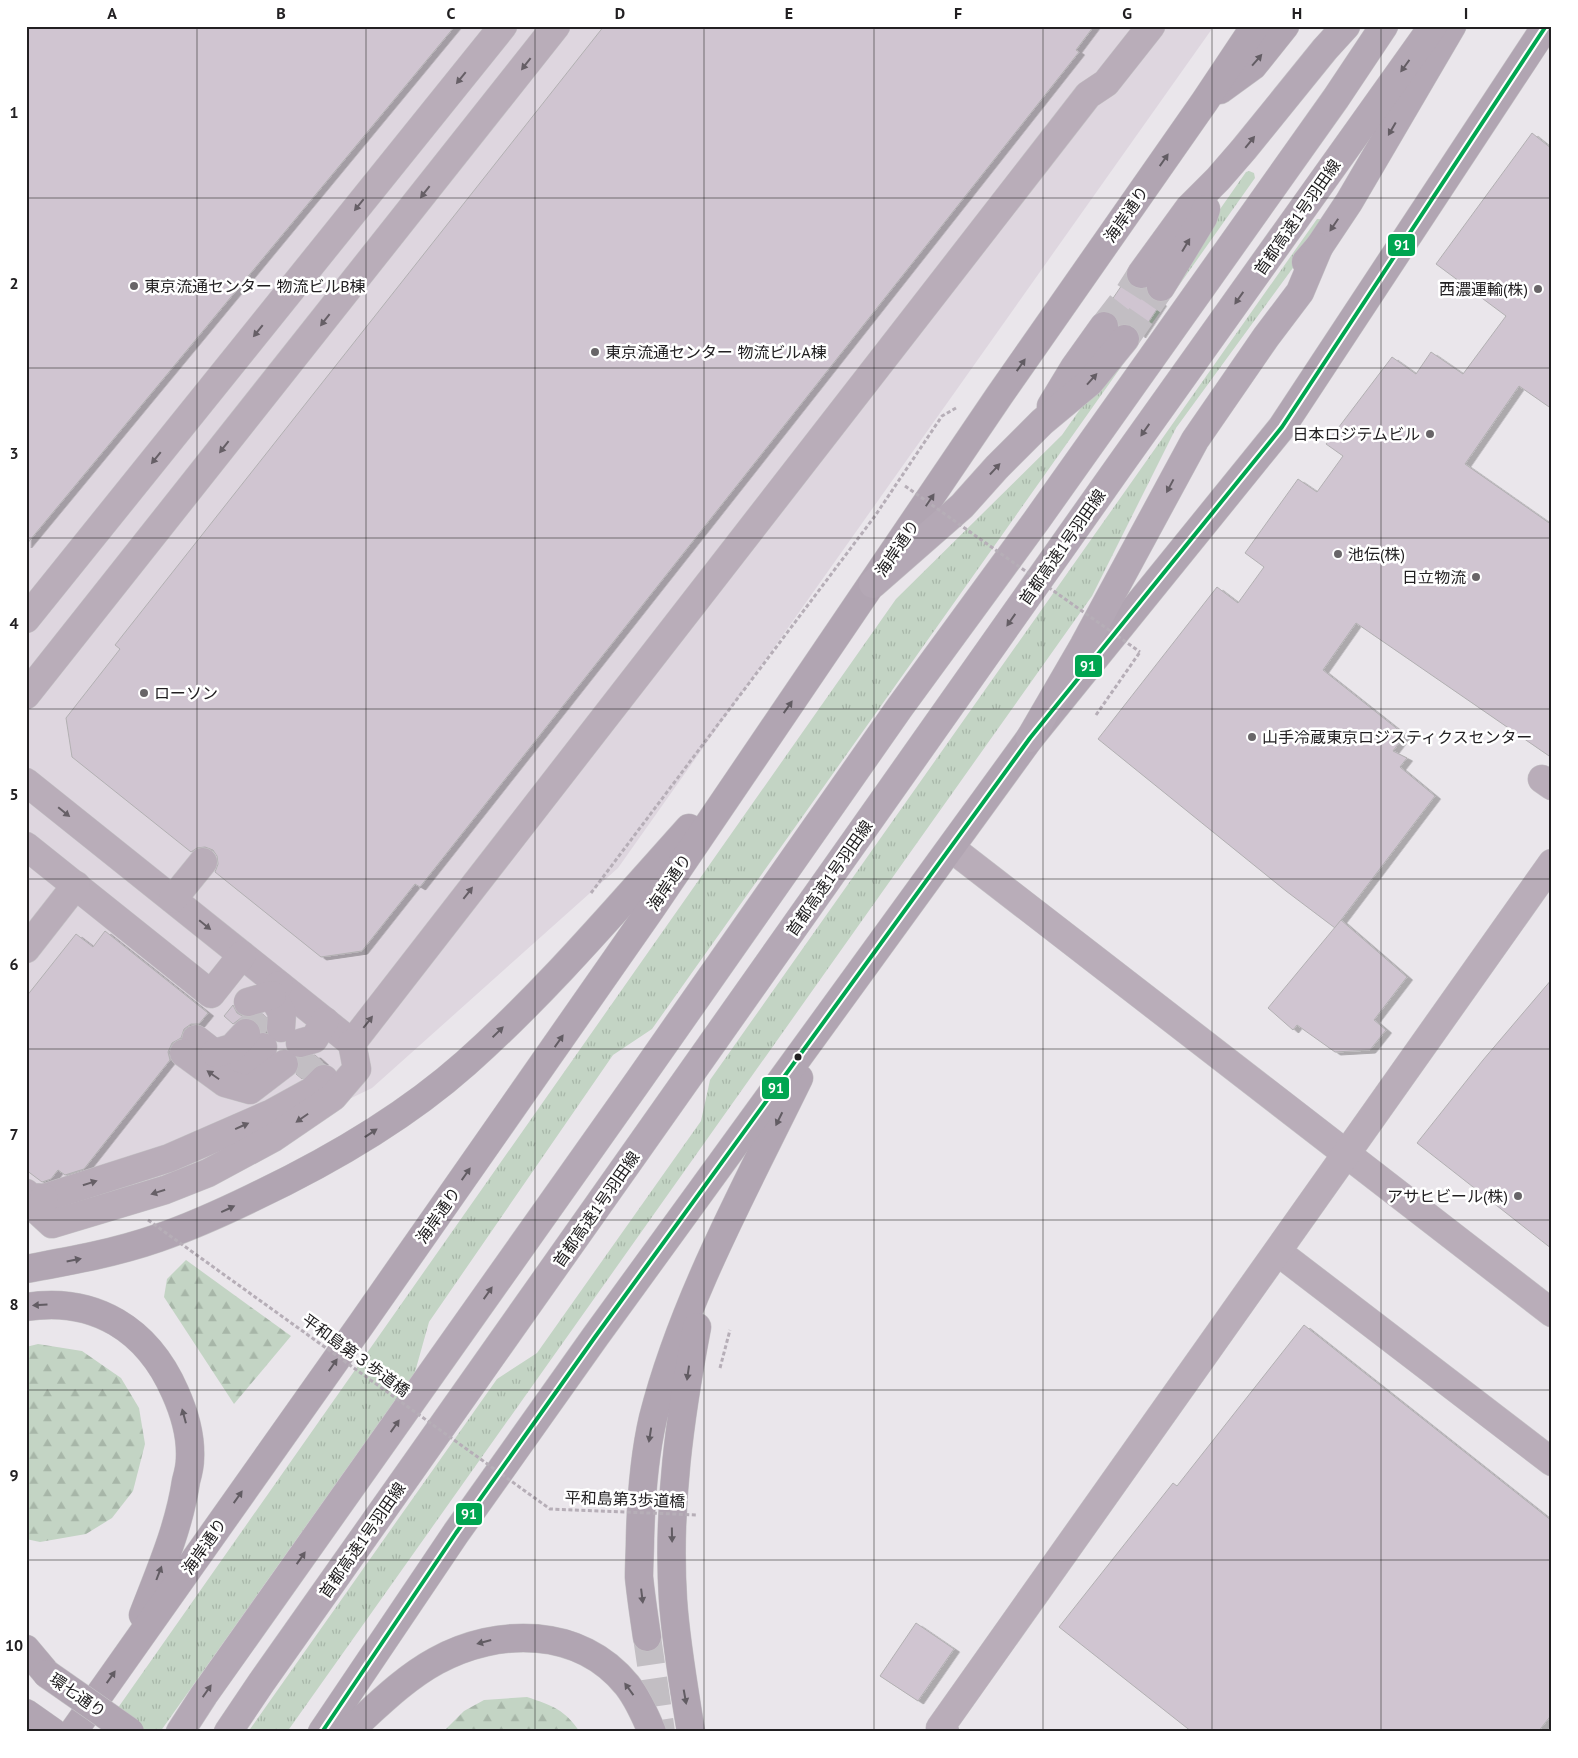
<svg xmlns="http://www.w3.org/2000/svg" width="1578" height="1758" viewBox="0 0 1578 1758" font-family="'PT Sans','Noto Sans JP',sans-serif">
<style>
.built{fill:#ded6df}
.grass{fill:url(#grass-tufts)}
.forest{fill:url(#forest-firs)}
.building{fill:#d0c5d1;stroke:#b2b0b2;filter:url(#shadow)}
.lines{fill:none;stroke-linecap:round;stroke-linejoin:round}
.minor-tunnel{stroke:#c2bec3;stroke-width:28;stroke-dasharray:28 14;stroke-linecap:butt}
.major-tunnel{stroke:#c2bec3;stroke-width:28;stroke-dasharray:28 14;stroke-linecap:butt}
.highway-tunnel{stroke:#c2bec3;stroke-width:28;stroke-dasharray:28 14;stroke-linecap:butt}
.minor-casing{stroke:#c5c3c6;stroke-width:29}
.major-casing{stroke:#c5c3c6;stroke-width:29}
.highway-casing{stroke:#c5c3c6;stroke-width:29}
.path{stroke:#b6aeb7;stroke-width:3;stroke-dasharray:4 2.5;stroke-linecap:butt}
.minor{stroke:#b9adb9;stroke-width:28}
.major{stroke:#b1a5b2;stroke-width:28}
.highway{stroke:#b4a8b5;stroke-width:28}
.major-bridge-casing{stroke:#c5c3c6;stroke-width:29;stroke-linecap:butt}
.path-bridge{stroke:#b6aeb7;stroke-width:3;stroke-dasharray:4 2.5;stroke-linecap:butt}
.major-bridge{stroke:#b1a5b2;stroke-width:28}
.bus-1-casing{stroke:#fff;stroke-width:8}
.bus-1{stroke:#00a651;stroke-width:4}
.oneway{fill:#625c63}
.oneway2{fill:#665f66}
.oneway3{fill:#645d64}
.grid{fill:none;stroke:#222022;stroke-width:1;stroke-opacity:0.55}
.poi-dot{fill:#686568;stroke:#fff;stroke-width:2}
.bus-dot{fill:#222022;stroke:#fff;stroke-width:2}
.labels{text-anchor:middle;stroke-width:5;stroke-linejoin:round;paint-order:stroke}
.street-label{font-size:16px;fill:#222022;stroke:#fff}
.poi-label{font-size:16px;fill:#222022;stroke:#fff;text-anchor:start}
.line-badge{stroke:#fff;stroke-width:2}
.badge-label{font-size:14px;text-anchor:middle;font-weight:bold;fill:#fff}
.neatline{fill:none;stroke:#222022;stroke-width:2}
.grid-label{font-size:16px;text-anchor:middle;font-weight:bold;fill:#222022}
</style>
<defs>
<pattern id="grass-tufts" width="24" height="20" patternUnits="userSpaceOnUse" patternTransform="scale(1.25)"><rect width="24" height="20" fill="#c3d4c4"/><path d="M3 7l-1-3M5 7V3M7 7l1-3M15 17l-1-3M17 17v-4M19 17l1-3" fill="none" stroke="#a7b6a8"/></pattern>
<pattern id="forest-firs" width="22" height="20" patternUnits="userSpaceOnUse" patternTransform="scale(1.25)"><rect width="22" height="20" fill="#c3d4c4"/><path d="M5 1l3.5 6h-7zM16 11l3.5 6h-7z" fill="#a7b6a8"/></pattern>
<filter id="shadow"><feDropShadow dx="5.5" dy="3" stdDeviation="0" flood-color="#0004"/></filter>
</defs>
<rect width="100%" height="100%" fill="#eae6eb"/>
<polygon class="built" points="26,26 1214,26 618,868 372,1088 204,1169 50,1220 26,1223"/>
<g class="grass">
<polygon points="1249,171 1254,173 1255,178 652,1029 613,1055 429,1322 415,1372 160,1732 101,1732 896,599 1062,435 1246,172"/>
<polygon points="1317,219 1321,219 1325,221 1325,224 1176,428 1092,596 287,1732 248,1732 497,1379 537,1353 701,1121 710,1080"/>
</g>
<g class="forest">
<polygon points="186,1260 291,1336 234,1404 164,1297 167,1279"/>
<polygon points="38,1344 82,1351 121,1378 139,1408 145,1444 133,1491 112,1518 86,1534 40,1542 26,1539 26,1347"/>
<path d="M 527,1697 C 553,1706 564,1709 580,1732 L 443,1732 L 464,1711 L 484,1700 Z"/>
</g>
<g class="building">
<polygon points="26,26 455,26 26,545"/>
<polygon points="604,26 1094,26 1076,50 1079,52 420,887 415,884 362,951 321,957 215,872 218,864 217,856 213,850 205,847 197,848 191,852 72,757 66,718 120,649 115,645"/>
<polygon points="1532,133 1552,149 1552,409 1519,386 1465,464 1552,525 1552,758 1356,623 1323,670 1405,735 1393,751 1407,758 1400,767 1435,796 1335,928 1286,891 1098,739 1217,587 1238,603 1264,567 1245,553 1298,479 1317,492 1343,456 1326,444 1392,357 1416,374 1431,352 1463,374 1506,316 1436,264"/>
<polygon points="1126,279 1132,287 1139,289 1146,289 1148,295 1152,300 1161,303 1140,335 1134,327 1127,324 1119,325 1118,319 1113,314 1105,310"/>
<polygon points="1341,920 1407,977 1374,1020 1386,1030 1370,1050 1335,1052 1297,1025 1293,1030 1268,1008"/>
<polygon points="105,931 208,1013 199,1024 191,1024 184,1029 181,1038 172,1043 168,1052 170,1060 84,1169 65,1175 58,1170 51,1179 42,1182 26,1170 26,997 76,934 93,947"/>
<polygon points="1552,979 1552,1249 1417,1143 1483,1060"/>
<polygon points="233,1005 237,1013 244,1017 252,1017 263,1014 266,1017 266,1032 261,1032 257,1022 250,1018 241,1018 233,1024 224,1016"/>
<polygon points="315,1055 323,1062 313,1068 302,1079 296,1074 299,1070 300,1062 298,1058"/>
<polygon points="1304,1325 1552,1521 1552,1714 1538,1732 1192,1732 1059,1627 1173,1483 1177,1486"/>
<polygon points="916,1623 954,1649 918,1701 880,1676"/>
</g>
<g class="lines">
<g class="minor-tunnel">
<polyline points="246,1033 263,1014"/>
<polyline points="299,1076 315,1056"/>
</g>
<polyline class="major-tunnel" points="647,1637 661,1732"/>
<g class="highway-tunnel">
<polyline points="1104,326 1125,299 1141,274"/>
<polyline points="1125,339 1161,287"/>
</g>
<g class="minor-casing">
<g id="minor">
<polyline points="26,619 503,26"/>
<polyline points="26,695 556,26"/>
<polyline points="1542,779 1552,786"/>
<polyline points="26,782 352,1043 1088,95 1106,83 1151,26"/>
<polyline points="26,846 211,994 242,955"/>
<polyline points="951,848 1552,1313"/>
<polyline points="173,899 203,862"/>
<polyline points="26,949 76,885"/>
<polyline points="279,985 272,995 282,1013 281,1028"/>
<polyline points="248,1002 272,995"/>
<path d="M 196,1039 C 212,1051 231,1071 252,1059 C 256,1057 260,1051 263,1047"/>
<polyline points="300,1043 314,1039 325,1021"/>
<polyline points="184,1053 225,1083 250,1090 284,1064"/>
<polyline points="215,1053 232,1048 246,1033"/>
<polyline points="26,1193 30,1197 44,1198 169,1158 272,1113 312,1091 324,1079"/>
<polyline points="44,1198 39,1212 52,1224 165,1190 208,1173 273,1138 333,1097 357,1069 352,1043"/>
<polyline points="1278,1252 1552,1462"/>
<polyline points="945,1732 940,1728 1552,863"/>
</g>
</g>
<g class="major-casing">
<g id="major">
<polyline points="1220,90 1253,66 1285,26"/>
<path d="M 26,1269 C 70,1261 115,1253 158,1238 C 190,1227 221,1213 252,1198 C 328,1162 403,1119 466,1063 C 547,991 617,908 689,828"/>
<path d="M 26,1307 C 95,1296 148,1330 175,1392 C 184,1412 191,1436 190,1458 C 190,1466 188,1474 186,1481 C 179,1528 160,1571 143,1615"/>
<path d="M 647,1637 C 644,1617 641,1597 639,1577 C 639,1564 640,1551 640,1539 C 641,1499 644,1457 653,1418 C 683,1300 746,1187 799,1078"/>
<polyline points="26,1649 47,1674"/>
<polyline points="26,1713 53,1732"/>
<polyline points="73,1732 362,1323 651,909 999,396 1205,101 1255,26"/>
<polyline points="322,1732 456,1533 595,1337 1030,738 1282,427 1546,26"/>
<path d="M 348,1732 C 376,1707 403,1679 436,1661 C 498,1627 580,1627 627,1685 C 638,1699 645,1715 652,1732"/>
<path d="M 691,1732 C 684,1688 676,1644 673,1600 C 667,1508 680,1416 697,1327"/>
</g>
</g>
<g class="highway-casing">
<g id="highway">
<polyline points="1306,262 1319,247 1349,202 1452,26"/>
<polyline points="1141,274 1189,208 1218,179 1244,149 1325,49 1346,26"/>
<polyline points="1161,287 1203,218 1206,209"/>
<polyline points="1051,406 1074,368 1104,326"/>
<polyline points="873,584 962,506 997,467 1042,422 1090,382 1125,339"/>
<polyline points="1030,738 1084,645 1195,440 1266,337 1300,292 1319,247"/>
<polyline points="180,1732 204,1695 639,1080 900,707 1036,521 1336,98 1384,26"/>
<polyline points="228,1732 261,1683 1120,465 1433,26"/>
</g>
</g>
<g class="path">
<polyline points="1096,715 1140,652"/>
<polyline points="591,893 875,516 942,416 956,408"/>
<polyline points="720,1368 730,1330"/>
</g>
<use href="#minor" class="minor"/>
<use href="#major" class="major"/>
<use href="#highway" class="highway"/>
<g class="major-bridge-casing">
<polyline id="major-bridge" points="47,1674 130,1732"/>
</g>
<g class="path-bridge">
<polyline points="905,486 1140,652"/>
<polyline points="148,1220 550,1509 698,1515"/>
</g>
<use href="#major-bridge" class="major-bridge"/>
<g class="bus-1-casing">
<polyline id="bus-1" points="322,1732 456,1533 595,1337 1030,738 1282,427 1546,26"/>
</g>
<use href="#bus-1" class="bus-1"/>
</g>
<defs><path id="oneway-solid" d="M-6-.8H1V-3.2L6.5 0L1 3.2V.8H-6Z" transform="scale(1.25)"/></defs>
<g class="oneway">
<use href="#oneway-solid" transform="translate(1257 60) rotate(-49)"/>
<use href="#oneway-solid" transform="translate(1164 160) rotate(-55)"/>
<use href="#oneway-solid" transform="translate(1021 365) rotate(-55)"/>
<use href="#oneway-solid" transform="translate(930 500) rotate(-56)"/>
<use href="#oneway-solid" transform="translate(788 707) rotate(-55)"/>
<use href="#oneway-solid" transform="translate(498 1032) rotate(-44)"/>
<use href="#oneway-solid" transform="translate(559 1041) rotate(-55)"/>
<use href="#oneway-solid" transform="translate(779 1119) rotate(116)"/>
<use href="#oneway-solid" transform="translate(371 1133) rotate(-34)"/>
<use href="#oneway-solid" transform="translate(466 1174) rotate(-55)"/>
<use href="#oneway-solid" transform="translate(228 1209) rotate(-25)"/>
<use href="#oneway-solid" transform="translate(74 1260) rotate(-11)"/>
<use href="#oneway-solid" transform="translate(40 1305) rotate(177)"/>
<use href="#oneway-solid" transform="translate(333 1365) rotate(-55)"/>
<use href="#oneway-solid" transform="translate(688 1373) rotate(98)"/>
<use href="#oneway-solid" transform="translate(184 1416) rotate(-105)"/>
<use href="#oneway-solid" transform="translate(650 1435) rotate(99)"/>
<use href="#oneway-solid" transform="translate(238 1497) rotate(-55)"/>
<use href="#oneway-solid" transform="translate(672 1535) rotate(89)"/>
<use href="#oneway-solid" transform="translate(159 1573) rotate(-69)"/>
<use href="#oneway-solid" transform="translate(642 1596) rotate(83)"/>
<use href="#oneway-solid" transform="translate(484 1642) rotate(165)"/>
<use href="#oneway-solid" transform="translate(111 1677) rotate(-55)"/>
<use href="#oneway-solid" transform="translate(629 1689) rotate(-126)"/>
<use href="#oneway-solid" transform="translate(685 1697) rotate(80)"/>
</g>
<g class="oneway2">
<use href="#oneway-solid" transform="translate(526 64) rotate(128)"/>
<use href="#oneway-solid" transform="translate(461 78) rotate(129)"/>
<use href="#oneway-solid" transform="translate(425 192) rotate(128)"/>
<use href="#oneway-solid" transform="translate(359 205) rotate(129)"/>
<use href="#oneway-solid" transform="translate(325 320) rotate(128)"/>
<use href="#oneway-solid" transform="translate(258 331) rotate(129)"/>
<use href="#oneway-solid" transform="translate(224 447) rotate(128)"/>
<use href="#oneway-solid" transform="translate(156 458) rotate(129)"/>
<use href="#oneway-solid" transform="translate(64 812) rotate(39)"/>
<use href="#oneway-solid" transform="translate(468 893) rotate(-52)"/>
<use href="#oneway-solid" transform="translate(205 925) rotate(39)"/>
<use href="#oneway-solid" transform="translate(368 1022) rotate(-52)"/>
<use href="#oneway-solid" transform="translate(213 1075) rotate(-145)"/>
<use href="#oneway-solid" transform="translate(302 1118) rotate(145)"/>
<use href="#oneway-solid" transform="translate(242 1126) rotate(-24)"/>
<use href="#oneway-solid" transform="translate(90 1183) rotate(-18)"/>
<use href="#oneway-solid" transform="translate(158 1192) rotate(163)"/>
</g>
<g class="oneway3">
<use href="#oneway-solid" transform="translate(1405 66) rotate(126)"/>
<use href="#oneway-solid" transform="translate(1392 129) rotate(120)"/>
<use href="#oneway-solid" transform="translate(1250 142) rotate(-51)"/>
<use href="#oneway-solid" transform="translate(1334 225) rotate(124)"/>
<use href="#oneway-solid" transform="translate(1186 245) rotate(-59)"/>
<use href="#oneway-solid" transform="translate(1239 298) rotate(125)"/>
<use href="#oneway-solid" transform="translate(1092 379) rotate(-48)"/>
<use href="#oneway-solid" transform="translate(1145 430) rotate(125)"/>
<use href="#oneway-solid" transform="translate(995 469) rotate(-47)"/>
<use href="#oneway-solid" transform="translate(1170 486) rotate(118)"/>
<use href="#oneway-solid" transform="translate(1011 620) rotate(125)"/>
<use href="#oneway-solid" transform="translate(488 1293) rotate(-55)"/>
<use href="#oneway-solid" transform="translate(395 1426) rotate(-55)"/>
<use href="#oneway-solid" transform="translate(301 1558) rotate(-55)"/>
<use href="#oneway-solid" transform="translate(207 1691) rotate(-55)"/>
</g>
<path class="grid" d="M 197,26 L 197,1732M 366,26 L 366,1732M 535,26 L 535,1732M 704,26 L 704,1732M 874,26 L 874,1732M 1043,26 L 1043,1732M 1212,26 L 1212,1732M 1381,26 L 1381,1732M 26,198 L 1552,198M 26,368 L 1552,368M 26,538 L 1552,538M 26,709 L 1552,709M 26,879 L 1552,879M 26,1049 L 1552,1049M 26,1220 L 1552,1220M 26,1390 L 1552,1390M 26,1560 L 1552,1560"/>
<g class="poi-dot">
<circle cx="134" cy="286" r="5"/>
<circle cx="1538" cy="289" r="5"/>
<circle cx="595" cy="352" r="5"/>
<circle cx="1430" cy="434" r="5"/>
<circle cx="1338" cy="554" r="5"/>
<circle cx="1476" cy="577" r="5"/>
<circle cx="144" cy="693" r="5"/>
<circle cx="1252" cy="737" r="5"/>
<circle cx="1518" cy="1196" r="5"/>
</g>
<circle class="bus-dot" cx="798" cy="1057" r="4.5"/>
<g class="labels">
<g class="street-label">
<text transform="translate(1126 214) rotate(-55)" y="6">海岸通り</text>
<text transform="translate(1297 217) rotate(-55)" y="6">首都高速1号羽田線</text>
<text transform="translate(1062 547) rotate(-55)" y="6">首都高速1号羽田線</text>
<text transform="translate(897 548) rotate(-56)" y="6">海岸通り</text>
<text transform="translate(829 878) rotate(-55)" y="6">首都高速1号羽田線</text>
<text transform="translate(669 882) rotate(-56)" y="6">海岸通り</text>
<text transform="translate(596 1209) rotate(-55)" y="6">首都高速1号羽田線</text>
<text transform="translate(438 1215) rotate(-55)" y="6">海岸通り</text>
<text transform="translate(356 1355) rotate(36)" y="6">平和島第３歩道橋</text>
<text transform="translate(625 1499) rotate(2)" y="6">平和島第3歩道橋</text>
<text transform="translate(362 1540) rotate(-55)" y="6">首都高速1号羽田線</text>
<text transform="translate(204 1546) rotate(-55)" y="6">海岸通り</text>
<text transform="translate(78 1695) rotate(35)" y="6">環七通り</text>
</g>
<g class="poi-label">
<text x="144" y="292">東京流通センター 物流ビルB棟</text>
<text x="1528" y="295" text-anchor="end">西濃運輸(株)</text>
<text x="605" y="358">東京流通センター 物流ビルA棟</text>
<text x="1420" y="440" text-anchor="end">日本ロジテムビル</text>
<text x="1348" y="560">池伝(株)</text>
<text x="1466" y="583" text-anchor="end">日立物流</text>
<text x="154" y="699">ローソン</text>
<text x="1262" y="743">山手冷蔵東京ロジスティクスセンター</text>
<text x="1508" y="1202" text-anchor="end">アサヒビール(株)</text>
</g>
</g>
<g class="line-badge">
<rect x="1387" y="233" width="29" height="24" rx="5" fill="#00a651"/>
<rect x="1074" y="654" width="29" height="24" rx="5" fill="#00a651"/>
<rect x="761" y="1076" width="29" height="24" rx="5" fill="#00a651"/>
<rect x="455" y="1502" width="28" height="24" rx="5" fill="#00a651"/>
</g>
<g class="badge-label">
<text x="1402" y="250">91</text>
<text x="1088" y="671">91</text>
<text x="776" y="1093">91</text>
<text x="469" y="1519">91</text>
</g>
<rect width="1578" height="1758" fill="none" stroke="#ffffff" stroke-width="55"/>
<rect x="28" y="28" width="1522" height="1702" class="neatline"/>
<g class="grid-label">
<text x="112" y="19">A</text>
<text x="281" y="19">B</text>
<text x="451" y="19">C</text>
<text x="620" y="19">D</text>
<text x="789" y="19">E</text>
<text x="958" y="19">F</text>
<text x="1127" y="19">G</text>
<text x="1297" y="19">H</text>
<text x="1466" y="19">I</text>
<text x="14" y="118">1</text>
<text x="14" y="289">2</text>
<text x="14" y="459">3</text>
<text x="14" y="629">4</text>
<text x="14" y="800">5</text>
<text x="14" y="970">6</text>
<text x="14" y="1140">7</text>
<text x="14" y="1310">8</text>
<text x="14" y="1481">9</text>
<text x="14" y="1651">10</text>
</g>
</svg>
